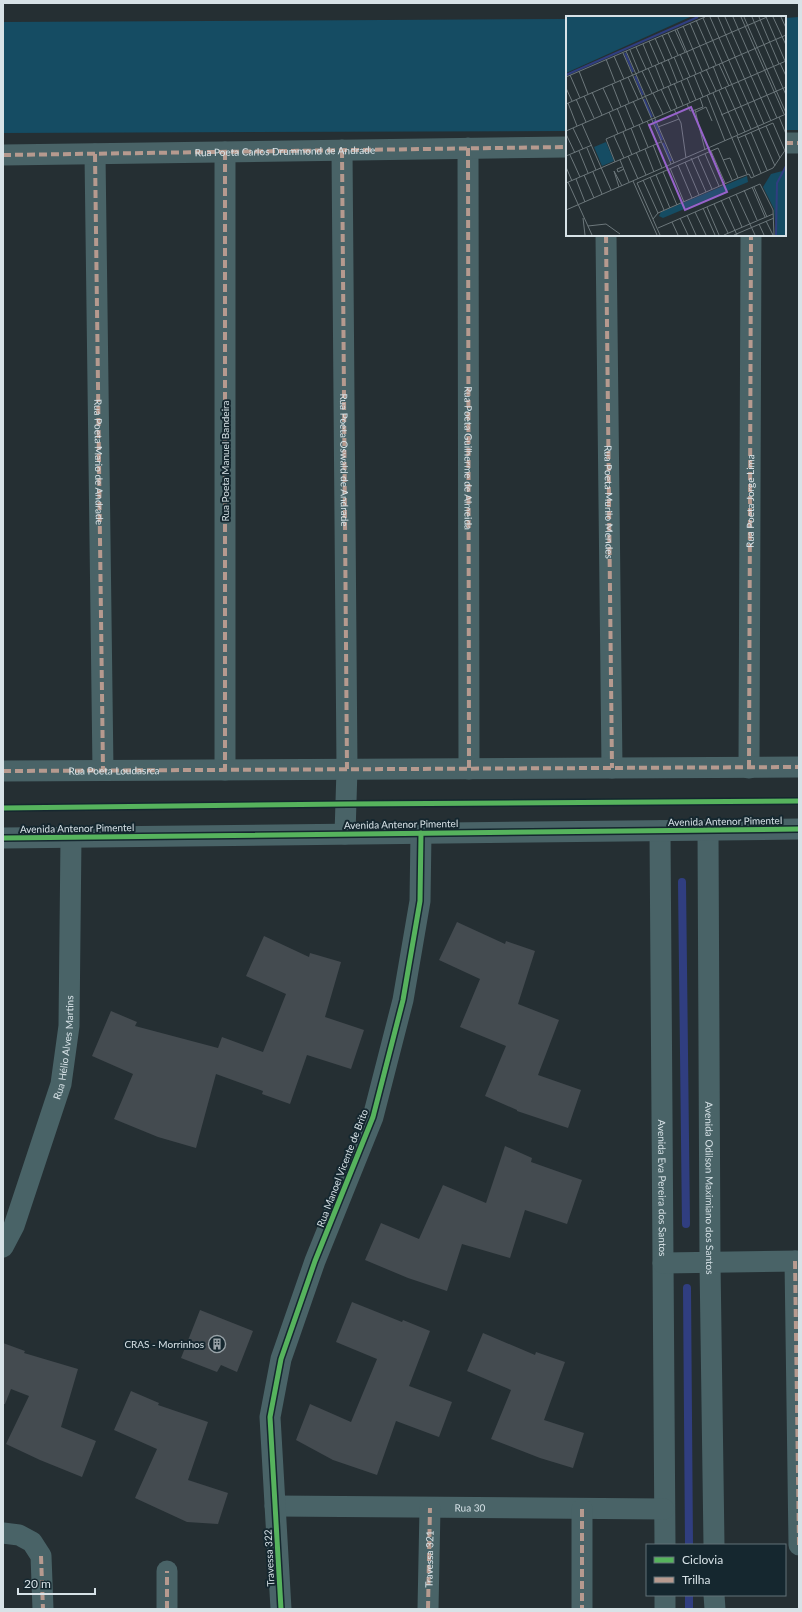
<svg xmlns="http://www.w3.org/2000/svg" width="802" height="1612" viewBox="0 0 802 1612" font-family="Lato,sans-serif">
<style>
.green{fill:#154c63}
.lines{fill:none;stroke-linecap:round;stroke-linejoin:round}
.stream{stroke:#303e80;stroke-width:8}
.building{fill:#444b50}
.street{stroke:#496367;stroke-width:21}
.quiet{stroke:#b69a8f;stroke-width:4;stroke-dasharray:8 4;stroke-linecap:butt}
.cycleway-casing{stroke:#15272f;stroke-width:8}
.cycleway{stroke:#56b35d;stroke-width:5}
.labels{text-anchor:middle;stroke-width:4;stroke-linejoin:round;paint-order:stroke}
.street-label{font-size:10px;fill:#d7e2e7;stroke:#15272f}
.poi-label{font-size:10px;fill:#d7e2e7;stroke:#15272f;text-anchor:end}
.inset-river{fill:none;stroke:#303e80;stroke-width:2}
.inset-road{fill:none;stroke:#6c777b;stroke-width:1}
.view{fill:#9763cb;fill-opacity:0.15;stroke:#9763cb;stroke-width:2}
.inset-edge{fill:none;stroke:#d7e2e7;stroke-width:2}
</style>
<rect width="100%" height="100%" fill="#252f33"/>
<g class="green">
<polygon points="799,17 799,130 785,130 785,18"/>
<polygon points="567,19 567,131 3,133 3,22"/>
</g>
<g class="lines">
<g class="stream">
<polyline points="682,882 686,1224"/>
<polyline points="687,1288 689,1545"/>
<polyline points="689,1595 689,1609"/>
</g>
</g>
<g class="building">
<polygon points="457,922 505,944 506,941 535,951 518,1004 559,1020 538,1075 581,1090 568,1128 517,1111 517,1110 485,1096 506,1046 460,1027 480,979 439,960"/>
<polygon points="264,936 309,957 310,953 341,962 325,1017 364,1030 351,1069 307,1055 290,1104 262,1094 263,1091 216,1074 196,1148 158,1137 114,1119 133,1074 92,1056 111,1011 137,1022 135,1026 218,1048 222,1037 263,1052 286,994 246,976"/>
<polygon points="505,1146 532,1158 531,1162 582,1180 567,1224 525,1210 510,1258 462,1244 447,1291 408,1278 365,1260 381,1223 419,1239 443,1185 486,1203"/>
<polygon points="352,1302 402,1322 403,1320 430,1331 409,1386 452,1402 439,1437 396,1421 377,1475 333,1460 296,1440 310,1404 351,1422 377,1359 336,1342"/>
<polygon points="200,1310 253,1331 237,1372 221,1365 217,1372 181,1358"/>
<polygon points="483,1333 535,1355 536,1352 565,1362 544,1420 584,1433 573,1468 540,1458 491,1439 511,1390 467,1371"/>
<polygon points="3,1343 25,1351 24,1353 78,1369 61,1427 96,1441 82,1477 40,1460 6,1444 29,1396 11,1389 5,1404 3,1404"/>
<polygon points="131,1391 159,1403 158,1405 208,1422 188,1480 228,1493 218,1524 187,1522 135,1498 157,1449 114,1430"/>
</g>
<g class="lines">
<g class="street">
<polyline points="785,143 799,143"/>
<polyline points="468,148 469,769"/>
<polyline points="342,150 347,769 345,834"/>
<polyline points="225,152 225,770"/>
<polyline points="95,154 103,770"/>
<path id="s1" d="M 3,155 L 567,147"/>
<polyline points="606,235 612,768"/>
<polyline points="749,768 751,235"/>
<path id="s2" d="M 3,771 L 799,767"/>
<path id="s3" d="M 708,830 L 710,1262 L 714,1545"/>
<path id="s4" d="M 660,831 L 665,1545"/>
<polyline points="3,838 799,829"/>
<path id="s5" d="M 3,1247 L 14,1226 L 61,1084 L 69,1026 L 71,837"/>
<polyline points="795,1261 799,1545"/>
<polyline points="663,1263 799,1261"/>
<path id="s6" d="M 275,1506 L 664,1509"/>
<polyline points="582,1509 582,1609"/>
<polyline points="3,1533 19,1535 32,1542 41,1556 43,1609"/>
<polyline points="665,1595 665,1609"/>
<polyline points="714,1595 715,1609"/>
<polyline points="167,1609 167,1571"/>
<polyline points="281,1609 270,1417 281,1359 315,1261 373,1117 403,1000 420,901 421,833"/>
<polyline points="428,1609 430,1508"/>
</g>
<g class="quiet">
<polyline points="785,143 799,143"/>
<path id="s7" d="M 468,148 L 469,769"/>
<path id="s8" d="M 342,150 L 347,769"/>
<polyline points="225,152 225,770"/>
<path id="s9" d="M 95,154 L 103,770"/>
<polyline points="3,155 567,147"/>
<path id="s10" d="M 606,235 L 612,768"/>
<path id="s11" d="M 749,768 L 751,235"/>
<polyline points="3,771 799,767"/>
<polyline points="795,1261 799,1545"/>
<polyline points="582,1509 582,1609"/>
<polyline points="41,1556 43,1609"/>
<polyline points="167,1609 167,1571"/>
<path id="s12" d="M 428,1609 L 430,1508"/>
</g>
<g class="cycleway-casing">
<g id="cycleway">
<polyline points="3,808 347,804 799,801"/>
<polyline points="3,838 799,829"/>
<polyline points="281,1609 270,1417 281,1359 315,1261 373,1117 403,1000 420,901 421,833"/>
</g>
</g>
<use href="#cycleway" class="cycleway"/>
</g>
<defs>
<g id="building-ring" transform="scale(0.9)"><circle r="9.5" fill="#15272f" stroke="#99a3a8" stroke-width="1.5"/><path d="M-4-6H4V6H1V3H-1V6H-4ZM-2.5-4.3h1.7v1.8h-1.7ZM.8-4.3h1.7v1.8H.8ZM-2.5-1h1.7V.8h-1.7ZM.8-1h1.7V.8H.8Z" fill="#99a3a8"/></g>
</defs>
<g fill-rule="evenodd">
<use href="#building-ring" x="217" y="1344"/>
</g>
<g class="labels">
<g class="street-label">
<text dy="4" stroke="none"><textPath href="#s1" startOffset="282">Rua Poeta Carlos Drummond de Andrade</textPath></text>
<text dy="4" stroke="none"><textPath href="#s7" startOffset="310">Rua Poeta Guilherme de Almeida</textPath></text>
<text dy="4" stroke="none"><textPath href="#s8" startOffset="310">Rua Poeta Oswald de Andrade</textPath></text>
<text transform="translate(225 461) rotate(-90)" y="4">Rua Poeta Manuel Bandeira</text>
<text dy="4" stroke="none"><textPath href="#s9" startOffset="308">Rua Poeta Mario de Andrade</textPath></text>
<text dy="4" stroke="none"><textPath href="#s11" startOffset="267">Rua Poeta Jorge Lima</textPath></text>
<text dy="4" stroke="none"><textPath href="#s10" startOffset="267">Rua Poeta Murilo Mendes</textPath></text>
<text dy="4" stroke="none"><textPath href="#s2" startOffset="111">Rua Poeta Loudasrca</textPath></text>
<text transform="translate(725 821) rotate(-1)" y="4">Avenida Antenor Pimentel</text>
<text transform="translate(401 824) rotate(-1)" y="4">Avenida Antenor Pimentel</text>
<text transform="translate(77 828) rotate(-1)" y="4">Avenida Antenor Pimentel</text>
<text dy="4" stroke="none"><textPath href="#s5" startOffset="210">Rua Hélio Alves Martins</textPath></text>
<text transform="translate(342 1168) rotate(-69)" y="4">Rua Manoel Vicente de Brito</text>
<text dy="4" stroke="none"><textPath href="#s4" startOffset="357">Avenida Eva Pereira dos Santos</textPath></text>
<text dy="4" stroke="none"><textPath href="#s3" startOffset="358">Avenida Odilson Maximiano dos Santos</textPath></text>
<text dy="4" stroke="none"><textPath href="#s6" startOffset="195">Rua 30</textPath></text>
<text transform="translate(269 1558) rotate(-93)" y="4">Travessa 322</text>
<text dy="4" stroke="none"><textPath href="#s12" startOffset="50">Travessa 321</textPath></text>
</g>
<g class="poi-label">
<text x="204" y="1348">CRAS - Morrinhos</text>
</g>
</g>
<g transform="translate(566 16)">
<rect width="220" height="220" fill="#252f33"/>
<path d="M 0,1 L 124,1 L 0,57 ZM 40,126 L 48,145 L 36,150 L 28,131 ZM 220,154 L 220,219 L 210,219 L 208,193 L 197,171 L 205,158 ZM 181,160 L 182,166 L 97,202 L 93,200 L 95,196 Z" fill="#154c63"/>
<path class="inset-river" d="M 59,37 L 67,56M 0,59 L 132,1M 69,60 L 77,79M 78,83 L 86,101M 88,104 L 96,124M 97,127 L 105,145M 210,219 L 211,167 L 220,150"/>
<path class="inset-road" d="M 144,1 L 209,150M 152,1 L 198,108M 159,1 L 205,105M 167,1 L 211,102M 175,1 L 218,98M 178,1 L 220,97M 186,1 L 220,79M 193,1 L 213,48M 200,1 L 219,45M 207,1 L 220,29M 215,1 L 220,12M 137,2 L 156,46M 130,4 L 150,49M 124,7 L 143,52M 117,10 L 136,55M 111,13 L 130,58M 109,14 L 119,36M 102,17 L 112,39M 96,19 L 106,42M 89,22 L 99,45M 83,25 L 93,48M 77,28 L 86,50M 70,31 L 80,53M 64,34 L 73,56M 60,35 L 108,147M 57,37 L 105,148M 114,38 L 124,61M 48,40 L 58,63M 108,41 L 117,63M 40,43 L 49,66M 102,43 L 111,66M 95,46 L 105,69M 156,46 L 185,113M 214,47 L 220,60M 153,48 L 163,70M 89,49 L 98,72M 147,50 L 156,73M 82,52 L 92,75M 140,53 L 150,75M 13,55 L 22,78M 76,55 L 86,77M 134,56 L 144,78M 4,59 L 14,82M 128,59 L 137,81M 0,61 L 139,1M 62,61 L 72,83M 121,62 L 130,84M 54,64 L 63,87M 115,65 L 124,87M 108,67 L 117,89M 46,68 L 55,91M 102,70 L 111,92M 159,71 L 179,116M 0,72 L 6,85M 37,72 L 47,94M 95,73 L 105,95M 153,74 L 172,119M 26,76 L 36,99M 87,77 L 97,98M 147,77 L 181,158M 141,79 L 159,125M 18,80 L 28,102M 10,83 L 20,106M 67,85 L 77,107M 2,87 L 11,110M 0,88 L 201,1M 121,88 L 124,95 L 129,94 L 137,91 L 134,82M 59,89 L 68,111M 51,92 L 60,114M 108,93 L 115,107 L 120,142M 129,94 L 139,134M 43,96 L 52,118M 130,96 L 140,91 L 146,105M 155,99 L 220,71M 213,101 L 220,118M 81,105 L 91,127M 207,107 L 219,135M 16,108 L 45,174M 73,109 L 82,131M 200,110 L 214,142M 92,111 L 113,103M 7,112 L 17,133M 65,112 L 74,135M 0,115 L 220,19M 57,116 L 66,139M 185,116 L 201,154M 0,118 L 9,137M 179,119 L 195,157M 48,120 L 58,142M 171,120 L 188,160M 172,122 L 207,107M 87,129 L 96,152M 21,132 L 30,154M 79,133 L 88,156M 13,135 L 22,157M 145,135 L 159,167M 70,136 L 80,159M 139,138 L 153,170M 4,139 L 14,161M 0,140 L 26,129M 62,140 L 72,163M 132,141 L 146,173M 125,142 L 140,176M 54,144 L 63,166M 157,144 L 164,142 L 172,162M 49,146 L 40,123 L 220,45M 119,146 L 133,179M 112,149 L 126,182M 0,151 L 6,165M 56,151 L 51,153 L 52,156 L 58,153M 104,152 L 118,186M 27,156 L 36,178M 97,156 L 111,189M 18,159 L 28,182M 90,159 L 104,192M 84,161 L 98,194M 10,163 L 19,186M 77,164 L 92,197M 67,165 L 91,219M 2,166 L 26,219M 0,167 L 95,126M 53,171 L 48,155 L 56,170M 186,171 L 199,201M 188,171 L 201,201M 178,174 L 191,204M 170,178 L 189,219M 163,181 L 176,211M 155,184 L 171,219M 148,188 L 162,217M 141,191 L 153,219M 137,192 L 149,219M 0,194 L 220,98M 129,196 L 140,219M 121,199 L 130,219M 17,202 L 19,219M 114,202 L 122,219M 87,203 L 92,197 L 172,162 L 183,158 L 185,162 L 207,152 L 220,133M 200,205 L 207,219M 106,206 L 112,219M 193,208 L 198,219M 22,210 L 40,208 L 54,218M 92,212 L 194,168 L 207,194 L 208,219M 94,219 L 71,167 L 152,132 L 166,164M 158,219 L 207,198M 168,219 L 208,202"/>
<path class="view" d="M 125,91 L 161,176 L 119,194 L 83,109 Z"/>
<rect width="220" height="220" class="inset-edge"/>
</g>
<rect width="802" height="1612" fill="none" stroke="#d7e2e7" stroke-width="8"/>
<rect x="646" y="1544" width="140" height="52" fill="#15272f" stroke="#637279"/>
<rect x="654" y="1557" width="20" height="6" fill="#56b35d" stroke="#637279"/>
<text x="682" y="1564" font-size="12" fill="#d7e2e7">Ciclovia</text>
<rect x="654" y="1577" width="20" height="6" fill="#b69a8f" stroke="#637279"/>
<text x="682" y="1584" font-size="12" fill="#d7e2e7">Trilha</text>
<path d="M18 1588v6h77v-6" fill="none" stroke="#d7e2e7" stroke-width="2"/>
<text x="24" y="1588" font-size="12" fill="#d7e2e7" stroke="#15272f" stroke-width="3" paint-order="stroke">20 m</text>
</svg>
